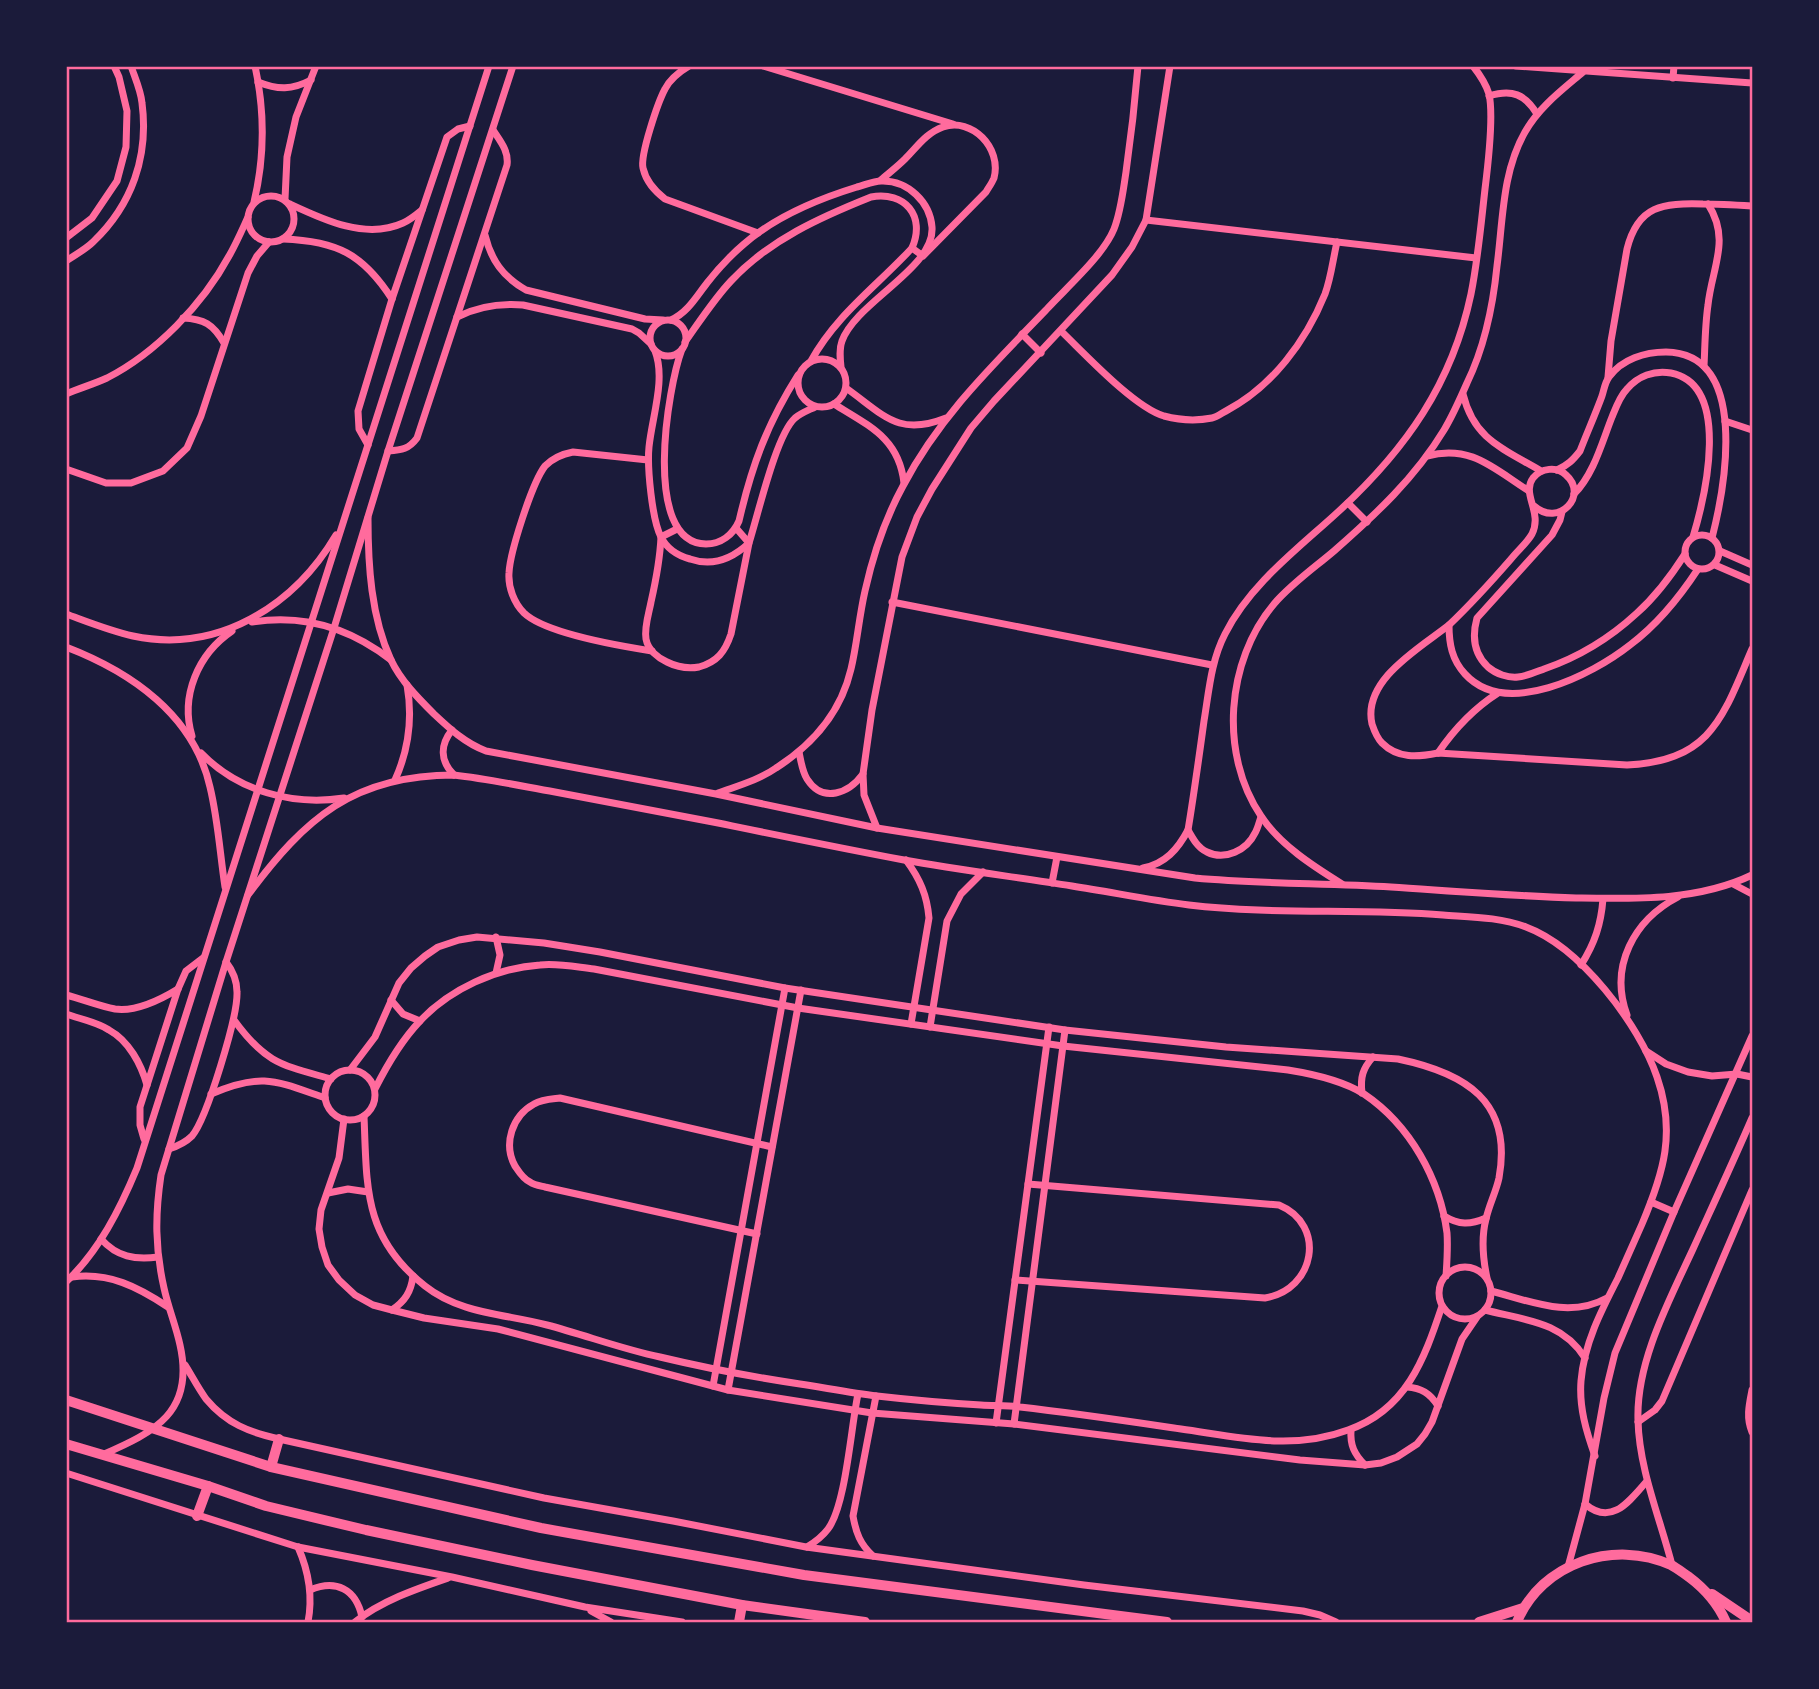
<svg xmlns="http://www.w3.org/2000/svg" width="1819" height="1689" viewBox="0 0 1819 1689" font-family="'Noto Sans',sans-serif">
<style>
.lines{fill:none;stroke-linecap:round;stroke-linejoin:round}
.minor{stroke:#ff6b9d;stroke-width:7}
.tertiary{stroke:#ff6b9d;stroke-width:10}
.neatline{fill:none;stroke:#ff6b9d;stroke-width:2.5}
</style>
<rect width="100%" height="100%" fill="#1b1b3a"/>
<g class="lines">
<g class="minor">
<path d="M 689,66 C 679,72 670,79 665,89 C 658,102 640,155 643,168 C 646,182 655,191 665,199 L 758,233"/>
<polyline points="763,66 953,124"/>
<polyline points="1516,66 1752,83"/>
<polyline points="1673,78 1674,66"/>
<path d="M 258,82 C 278,90 292,90 311,80"/>
<path d="M 1489,96 C 1512,89 1525,94 1537,114"/>
<path d="M 881,180 C 889,173 898,166 905,159 C 917,147 926,133 943,127 C 972,117 1002,148 994,178 C 992,183 989,187 986,192 L 923,256 L 912,248"/>
<circle cx="271" cy="219" r="23"/>
<polyline points="285,199 287,157 296,117 316,66"/>
<path d="M 254,202 C 265,156 265,112 255,66"/>
<path d="M 290,204 C 324,220 366,240 403,223 C 410,220 416,215 422,210"/>
<polyline points="1146,220 1476,258"/>
<path d="M 485,235 C 491,260 503,277 526,290 L 645,319 L 663,320"/>
<polyline points="66,238 92,218 117,181 126,147 127,111 119,77 114,66"/>
<path d="M 283,239 C 337,241 363,254 392,299"/>
<path d="M 66,261 C 75,255 86,249 93,242 C 132,205 149,156 142,103 C 141,91 135,78 131,66"/>
<path d="M 457,317 C 479,306 499,303 523,305 L 632,329 L 639,333 L 651,344"/>
<path d="M 183,318 C 204,319 213,324 224,343"/>
<path d="M 671,320 C 688,312 696,297 707,283 C 718,269 731,255 744,244 C 775,217 818,199 857,187 C 865,185 875,180 883,181 C 908,181 930,202 932,227 C 935,268 856,302 842,341 C 839,349 840,358 841,367"/>
<circle cx="668" cy="338" r="18"/>
<path d="M 1061,331 C 1085,354 1134,407 1164,416 C 1179,420 1197,421 1212,418 C 1217,417 1222,413 1226,411 C 1272,387 1306,341 1325,294 C 1331,278 1333,259 1337,242"/>
<polyline points="1022,334 1041,353"/>
<path d="M 685,342 C 700,321 714,299 731,281 C 769,240 821,217 871,197 C 905,191 926,216 912,248 C 877,286 836,315 811,361"/>
<path d="M 682,349 C 668,386 641,543 706,544 C 721,544 733,535 739,521 C 752,465 767,424 798,375"/>
<path d="M 655,351 C 666,379 652,417 649,447 C 647,467 652,520 661,537 C 667,549 679,556 690,559 C 713,567 733,558 749,543 C 758,515 776,435 795,418 C 801,413 809,410 815,407"/>
<circle cx="822" cy="383" r="24"/>
<path d="M 1704,366 C 1705,346 1705,325 1708,305 C 1712,267 1731,240 1708,204"/>
<path d="M 1608,377 L 1611,341 L 1627,249 C 1638,205 1663,203 1703,204 C 1719,204 1736,205 1752,206"/>
<path d="M 846,388 C 884,415 898,437 946,418"/>
<path d="M 66,394 C 80,388 94,384 107,378 C 156,353 203,304 229,256 C 236,244 242,230 248,217"/>
<path d="M 1463,394 C 1474,440 1504,449 1541,471"/>
<path d="M 834,404 C 869,426 899,438 904,483"/>
<polyline points="1725,421 1752,430"/>
<polyline points="368,445 359,429 358,411 392,299 447,137 458,129 470,126"/>
<path d="M 388,451 C 402,450 409,449 417,438 L 507,165 C 509,151 500,141 493,130"/>
<path d="M 1427,456 C 1471,444 1494,469 1529,491"/>
<path d="M 648,460 L 573,452 C 562,454 553,458 545,466 C 532,483 510,552 509,573 C 508,587 514,603 524,613 C 546,634 620,646 652,651"/>
<polyline points="66,469 106,483 131,483 163,471 187,448 201,416 248,273 257,256 269,242"/>
<path d="M 1557,470 C 1568,465 1573,460 1580,451 C 1587,433 1595,415 1602,396 C 1604,390 1605,382 1609,377 C 1622,359 1645,352 1666,352 C 1750,353 1725,487 1712,538"/>
<path d="M 1574,494 C 1594,474 1602,442 1612,417 C 1616,407 1620,396 1627,389 C 1638,376 1654,370 1671,373 C 1732,385 1705,497 1693,537"/>
<polyline points="1348,503 1367,522"/>
<path d="M 1534,506 C 1559,528 1589,495 1566,475 C 1557,466 1541,468 1533,478 C 1521,494 1543,512 1532,534 C 1527,543 1517,551 1511,559 C 1491,582 1471,604 1449,625 C 1449,644 1452,660 1465,674 C 1506,719 1592,675 1630,645 C 1658,624 1679,598 1698,569"/>
<path d="M 1562,512 L 1560,520 L 1552,535 L 1477,618 C 1472,636 1473,653 1488,667 C 1496,674 1508,678 1518,677 C 1527,676 1536,672 1544,669 C 1579,657 1610,638 1637,613 C 1656,596 1671,576 1685,554"/>
<path d="M 368,518 C 368,565 371,617 391,660 C 401,681 418,698 434,714 C 450,729 465,743 486,751 L 716,794 L 877,828 L 1195,878 C 1260,884 1325,883 1391,887 C 1452,891 1514,896 1576,898 C 1635,899 1698,901 1752,875"/>
<path d="M 677,529 L 661,537 C 660,559 656,580 651,602 C 649,613 644,627 646,639 C 648,650 658,658 667,662 C 677,667 688,669 699,667 C 717,662 725,652 731,634 L 749,543 L 736,528"/>
<circle cx="1702" cy="552" r="17"/>
<polyline points="1720,551 1752,565"/>
<polyline points="1715,565 1752,581"/>
<polyline points="892,602 1212,665"/>
<path d="M 66,614 C 88,622 110,631 133,636 C 218,654 294,606 336,535"/>
<path d="M 252,622 C 303,614 350,628 391,660"/>
<path d="M 1449,625 C 1420,648 1362,680 1372,724 C 1374,730 1377,738 1382,743 C 1398,759 1418,757 1438,753 L 1627,765 C 1712,761 1723,716 1752,649"/>
<path d="M 66,647 C 131,672 194,715 210,787 C 218,820 220,854 225,887"/>
<path d="M 452,730 C 440,745 440,761 454,775"/>
<path d="M 192,736 C 180,696 198,654 232,631"/>
<path d="M 799,752 C 801,761 802,771 807,779 C 823,804 849,793 863,774"/>
<path d="M 201,753 C 238,791 292,806 344,798"/>
<path d="M 1438,753 C 1455,728 1473,709 1498,693"/>
<path d="M 395,780 C 409,749 413,719 407,685"/>
<path d="M 718,793 C 737,786 759,780 776,768 C 812,745 841,712 851,669 C 857,644 859,617 865,591 C 873,555 885,519 903,486 C 939,417 992,366 1046,310 C 1066,288 1103,256 1114,229 C 1121,211 1123,191 1126,172 C 1131,137 1135,102 1138,66"/>
<polyline points="877,828 864,795 863,774 872,710 902,557 917,517 932,489 971,428 994,401 1112,275 1132,247 1146,220 1170,66"/>
<path d="M 1188,830 C 1193,839 1198,848 1207,852 C 1225,861 1247,850 1255,833 C 1258,828 1259,822 1261,817"/>
<path d="M 906,860 C 920,879 927,895 929,918 L 911,1024"/>
<path d="M 1143,868 C 1165,864 1178,849 1188,830 C 1194,794 1199,757 1204,721 C 1209,691 1211,661 1225,634 C 1250,584 1299,548 1339,511 C 1406,449 1452,384 1471,294 C 1478,259 1481,224 1485,189 C 1488,165 1494,116 1489,94 C 1486,84 1480,75 1473,66"/>
<polyline points="1052,883 1057,857"/>
<path d="M 1342,884 C 1313,866 1280,845 1261,816 C 1219,754 1226,661 1274,604 C 1291,584 1314,568 1334,551 C 1375,515 1415,478 1444,430 C 1453,415 1460,399 1467,383 C 1485,346 1493,306 1497,266 C 1503,221 1502,172 1525,132 C 1539,107 1562,90 1583,72"/>
<polyline points="1733,884 1752,894"/>
<path d="M 248,895 C 305,818 354,775 454,775 C 488,779 521,786 555,792 C 607,802 660,812 713,822 C 777,835 840,848 904,860 C 960,870 1016,877 1072,886 C 1111,892 1150,900 1189,905 C 1273,915 1358,908 1443,915 C 1471,917 1500,917 1526,927 C 1580,947 1639,1024 1657,1077 C 1676,1132 1664,1172 1642,1224 C 1634,1242 1626,1260 1618,1278 C 1601,1311 1584,1344 1581,1381 C 1579,1407 1586,1431 1595,1456"/>
<path d="M 1581,965 C 1595,943 1601,924 1603,899"/>
<polyline points="496,973 500,955 496,937"/>
<path d="M 66,995 C 82,999 99,1006 115,1009 C 136,1012 160,1000 178,989"/>
<polyline points="391,1000 403,1014 420,1021"/>
<path d="M 66,1014 C 80,1019 97,1022 109,1030 C 129,1041 141,1064 147,1085"/>
<path d="M 1627,1015 C 1609,966 1634,920 1678,897"/>
<path d="M 234,1020 C 266,1064 282,1065 331,1079"/>
<polyline points="930,1027 947,921 961,894 983,872"/>
<polyline points="1646,1051 1666,1064 1688,1072 1712,1076 1737,1074 1752,1077"/>
<path d="M 350,1070 L 375,1037 L 399,983 L 411,968 L 425,956 L 438,947 L 459,940 L 477,937 L 544,943 L 600,952 L 785,988 L 1065,1030 L 1226,1047 L 1398,1059 C 1465,1073 1513,1101 1499,1178 C 1496,1192 1489,1205 1486,1219 C 1481,1238 1483,1259 1487,1278"/>
<circle cx="350" cy="1095" r="25"/>
<path d="M 375,1089 C 387,1065 401,1041 420,1021 C 450,989 496,968 540,965 C 558,963 576,967 594,969 L 798,1008 L 1063,1046 L 1288,1070 C 1313,1074 1342,1080 1364,1094 C 1410,1125 1440,1179 1447,1233 C 1448,1247 1447,1262 1446,1276"/>
<path d="M 1362,1093 C 1360,1077 1363,1068 1373,1057"/>
<path d="M 211,1094 C 262,1072 276,1081 325,1098"/>
<path d="M 364,1116 C 367,1187 363,1237 425,1286 C 460,1314 506,1314 547,1325 C 585,1335 622,1349 660,1357 C 706,1368 753,1377 800,1384 C 826,1388 852,1393 877,1396 C 912,1400 946,1403 981,1405 C 994,1406 1007,1405 1020,1407 C 1074,1413 1127,1421 1181,1429 C 1238,1437 1292,1451 1348,1430 C 1406,1410 1424,1360 1442,1306"/>
<polyline points="344,1119 339,1158 321,1210 319,1229 322,1247 328,1265 339,1280 355,1295 373,1305 392,1310 424,1318 498,1329 728,1390 872,1413 1014,1424 1300,1460 1365,1465 1381,1463 1397,1457 1417,1444 1425,1434 1432,1422 1462,1339 1477,1317"/>
<polyline points="144,1139 140,1125 140,1107 178,989 186,971 203,958"/>
<path d="M 169,1149 C 178,1146 185,1143 192,1136 C 207,1118 238,1016 237,992 C 237,980 233,971 226,962"/>
<polyline points="328,1193 348,1189 368,1192"/>
<polyline points="1651,1202 1674,1212"/>
<path d="M 1444,1216 C 1459,1225 1470,1225 1486,1218"/>
<path d="M 757,1234 L 545,1187 C 541,1186 534,1185 530,1182 C 523,1179 519,1172 515,1166 C 503,1144 512,1116 534,1104 C 542,1099 551,1099 560,1098 L 772,1147"/>
<path d="M 101,1239 C 117,1257 135,1260 158,1257"/>
<circle cx="1465" cy="1293" r="26"/>
<path d="M 72,1277 C 109,1272 138,1287 168,1307"/>
<path d="M 1015,1280 L 1265,1298 C 1315,1290 1327,1225 1279,1205 L 1028,1184"/>
<path d="M 66,1282 C 99,1251 120,1209 137,1168 L 489,66"/>
<path d="M 1491,1291 C 1530,1301 1569,1319 1607,1298"/>
<path d="M 392,1310 C 405,1301 411,1292 413,1276"/>
<path d="M 1485,1310 C 1524,1320 1562,1321 1585,1358"/>
<path d="M 185,1365 C 192,1376 198,1388 206,1399 C 227,1424 249,1432 279,1439 L 544,1498 L 673,1521 L 806,1547 L 1084,1585 L 1303,1611 L 1320,1615 L 1336,1622"/>
<polyline points="713,1386 785,988"/>
<path d="M 1407,1387 C 1421,1388 1430,1393 1438,1406"/>
<polyline points="728,1390 801,990"/>
<path d="M 1752,1390 C 1749,1405 1746,1418 1752,1432"/>
<polyline points="1638,1422 1655,1410 1662,1401 1752,1190"/>
<polyline points="996,1423 1049,1027"/>
<polyline points="1014,1424 1065,1030"/>
<path d="M 1351,1430 C 1350,1445 1354,1454 1365,1465"/>
<path d="M 102,1455 C 155,1432 195,1412 180,1345 C 176,1326 168,1307 164,1288 C 155,1248 155,1215 161,1175 L 226,962 L 334,628 L 388,451 L 513,66"/>
<polyline points="66,1473 298,1547 452,1577 585,1607 682,1622"/>
<path d="M 1585,1504 C 1612,1527 1630,1500 1647,1481"/>
<path d="M 298,1547 C 309,1572 313,1596 308,1622"/>
<path d="M 807,1547 C 815,1542 822,1537 828,1529 C 846,1505 851,1426 858,1394"/>
<path d="M 873,1556 C 860,1544 856,1533 853,1516 L 876,1396"/>
<path d="M 1672,1565 C 1660,1518 1639,1469 1638,1420 C 1636,1362 1669,1301 1693,1249 C 1713,1205 1733,1162 1752,1118"/>
<polyline points="1568,1567 1585,1504 1604,1398 1615,1353 1674,1212 1752,1036"/>
<path d="M 310,1590 C 336,1579 356,1589 362,1617"/>
<polyline points="591,1611 611,1622"/>
<path d="M 355,1622 C 381,1601 416,1589 448,1578"/>
</g>
<g class="tertiary">
<polyline points="66,1400 271,1467 541,1528 804,1575 1167,1622"/>
<polyline points="66,1444 208,1486 266,1506 366,1530 532,1565 742,1605 865,1622"/>
<polyline points="271,1467 279,1439"/>
<polyline points="197,1516 208,1486"/>
<polyline points="1712,1594 1752,1621"/>
<polyline points="739,1622 742,1605"/>
<polyline points="1479,1622 1523,1608"/>
<path d="M 1517,1622 C 1541,1563 1614,1539 1671,1565 C 1677,1568 1683,1573 1689,1577 C 1705,1589 1718,1604 1726,1622"/>
</g>
</g>
<rect width="1819" height="1689" fill="none" stroke="#1b1b3a" stroke-width="136"/>
<rect x="68" y="68" width="1683" height="1553" class="neatline"/>
</svg>
